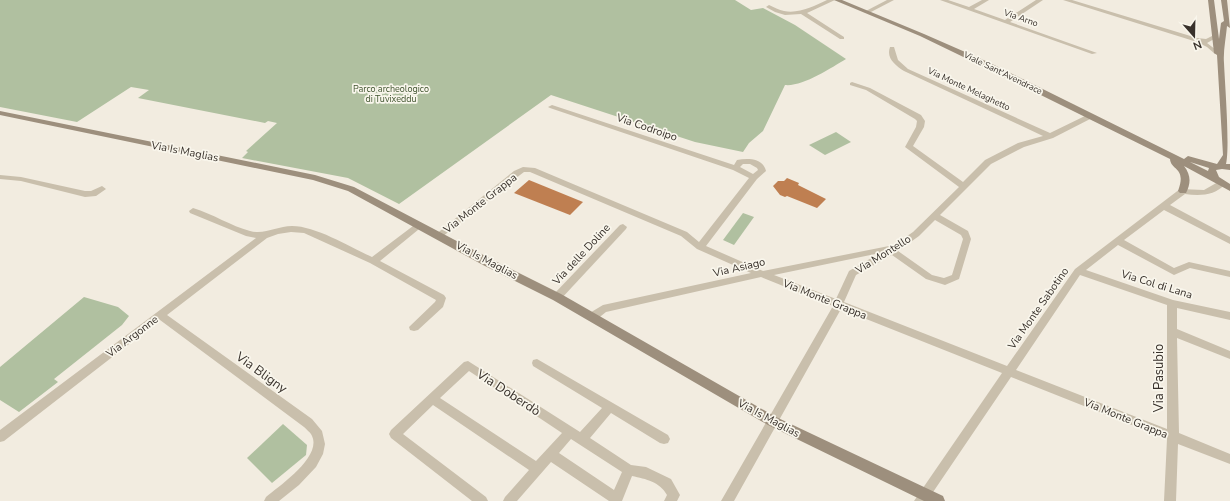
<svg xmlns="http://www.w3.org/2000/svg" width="1230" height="501" viewBox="0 0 1230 501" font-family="'Nunito Sans',sans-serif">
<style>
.green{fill:#b0c0a0}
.building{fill:#bf7f51}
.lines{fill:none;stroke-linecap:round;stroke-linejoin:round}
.street{fill:#c9bfac;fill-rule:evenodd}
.secondary{fill:#9d8f7d;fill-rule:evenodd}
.labels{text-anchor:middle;stroke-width:3.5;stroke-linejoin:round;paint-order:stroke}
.far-street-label{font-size:9px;fill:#38312b;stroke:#f9f6ec}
.far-park-label{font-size:9px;fill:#415530;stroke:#f9f6ec}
.street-label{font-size:11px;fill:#38312b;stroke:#f9f6ec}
.near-street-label{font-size:13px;fill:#38312b;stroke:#f9f6ec}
</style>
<rect width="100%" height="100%" fill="#f2ece0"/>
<g class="green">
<path d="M 0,0 L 735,0 L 751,10 L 763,8 L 795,25 L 846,59 C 831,68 802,87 785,85 L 763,131 L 749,143 L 743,152 L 695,142 L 551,95 L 399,204 L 348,178 L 242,158 L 248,152 L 246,151 L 277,123 L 268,121 L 265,123 L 138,98 L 149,90 L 131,87 L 77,122 L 0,107 Z"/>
<polygon points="836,132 851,142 825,155 809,145"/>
<polygon points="743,213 754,217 734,245 723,240"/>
<polygon points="84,297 118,307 129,316 122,325 54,379 58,382 19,412 0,400 0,367"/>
<polygon points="283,424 307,445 306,455 272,483 247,458"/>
</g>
<g class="building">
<polygon points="787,178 799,183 798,185 826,199 817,208 787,196 785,197 780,195 773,186 778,181 784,181"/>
<polygon points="529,180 583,202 570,215 514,193"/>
</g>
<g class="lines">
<g class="street">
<path d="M 827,0 L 835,0 L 807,13 L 844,37 L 844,39 L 840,39 L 801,14 L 785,15 L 775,12 L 766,7 L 769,5 C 774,7 779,10 784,11 C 799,14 814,6 827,0 Z"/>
<polygon points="887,0 894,0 869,13 864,12"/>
<polygon points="940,0 948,0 969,7 982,0 989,0 974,9 1005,20 1036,0 1043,0 1010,22 1097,53 1092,54"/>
<polygon points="1063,0 1072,0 1197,38 1206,39 1212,36 1216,36 1216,38 1207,43 1220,53 1215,54 1207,47 1197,42"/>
<path d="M 890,47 L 894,47 L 898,60 L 908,69 L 1050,133 L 1087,115 L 1093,115 L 1094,117 L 1053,138 L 1024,147 L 991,164 L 940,215 L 968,231 L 971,239 L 959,279 L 945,285 L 926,279 L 892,255 L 856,275 L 844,302 L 1007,366 L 1075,269 L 1180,189 L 1204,190 L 1218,182 L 1224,182 L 1225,184 C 1215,196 1199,196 1185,194 L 1170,205 L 1230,237 L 1230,244 L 1164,210 L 1124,240 L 1174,268 L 1189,262 L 1230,271 L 1230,277 L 1190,268 L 1174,275 L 1118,245 L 1086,270 L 1173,300 L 1230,312 L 1230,320 L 1177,308 L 1177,329 L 1230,351 L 1230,359 L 1177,338 L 1179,433 L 1230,454 L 1230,464 L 1178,444 L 1176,501 L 1164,501 L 1167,439 L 1011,377 L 927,501 L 914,501 L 1002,373 L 841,309 L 734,501 L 721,501 L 833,306 L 761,277 L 606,312 L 596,320 L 588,320 L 587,317 L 588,314 L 603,305 L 751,273 L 697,249 L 681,236 L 530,172 L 524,172 L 520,175 L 442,237 L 436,237 L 435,235 L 514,171 L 523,167 L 535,168 L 687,232 L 699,242 L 749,178 L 733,170 L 550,108 L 548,107 L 552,105 L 734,165 L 737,160 C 748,158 763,158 766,171 L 757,179 L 706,246 L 763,271 L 894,245 L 913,232 L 959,187 L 905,147 L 916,127 L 917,121 L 915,119 L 866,90 L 850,85 L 850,83 L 852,82 L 870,88 L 921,115 L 925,121 L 924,127 L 913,146 L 963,182 L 985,160 L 1018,143 L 1043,136 L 904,71 C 895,65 886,58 890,47 ZM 743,164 L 750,164 L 757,168 L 758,170 L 753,174 L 740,167 ZM 935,220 L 961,235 L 963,239 L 952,275 L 944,278 L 932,275 L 898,251 L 919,236 ZM 880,253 L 849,271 L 836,299 L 774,275 ZM 1080,275 L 1167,305 L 1167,429 L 1016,370 Z"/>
<polygon points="0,175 21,177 85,191 91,191 102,186 106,189 96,196 85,197 21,181 0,179"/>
<path d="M 193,208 C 213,214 231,226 250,231 C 265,235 277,226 292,226 C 316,226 350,247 372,257 L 417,223 L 420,222 L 424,225 L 380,261 L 444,295 L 446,298 L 443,307 L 418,330 L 414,331 L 410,330 L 409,327 L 435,302 L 436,300 L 370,263 L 304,233 L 291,232 L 278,234 L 267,238 L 167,315 L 312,419 L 322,431 L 325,444 L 323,454 L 316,467 L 299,485 L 279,501 L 264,501 L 266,497 C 279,486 322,457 312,436 C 311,433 306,429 304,427 L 160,320 L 4,441 L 0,442 L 0,430 L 256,238 L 246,236 L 190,213 L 189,211 Z"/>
<polygon points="623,224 627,227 626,229 560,300 554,300 552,297 554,294 620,225"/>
<path d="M 537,359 L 668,435 L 670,439 L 668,443 L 664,444 L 660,443 L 611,413 L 590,438 L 631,465 L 646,467 L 671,479 L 680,495 L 677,501 L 664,501 L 667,495 C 660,482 646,479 632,476 L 622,501 L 609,501 L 551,462 L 517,501 L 503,501 L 505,497 L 529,470 L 433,405 L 403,434 L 486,497 L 488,501 L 472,501 L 391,438 L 389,434 L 391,430 L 464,362 L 468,361 L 580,432 L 602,408 L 533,366 L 532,363 L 533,360 ZM 469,371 L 562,433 L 536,461 L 440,398 ZM 571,439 L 622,472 L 614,490 L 559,453 Z"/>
</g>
<g class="secondary">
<path d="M 834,0 L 842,0 L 924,34 L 988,62 L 1184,159 L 1188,156 L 1217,164 L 1223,155 L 1217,55 L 1214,53 L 1208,0 L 1214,0 L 1219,39 L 1221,23 L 1224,21 L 1221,0 L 1227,0 L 1230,28 L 1227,26 C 1226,38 1223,51 1224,63 C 1225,85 1230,148 1226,164 L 1230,164 L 1230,170 L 1222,169 L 1216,170 L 1219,177 L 1230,184 L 1230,191 L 1184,166 C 1191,175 1191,183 1186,193 L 1180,193 L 1178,191 C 1187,167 1171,171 1170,159 L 982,66 L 920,36 ZM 1190,162 L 1209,168 L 1208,171 Z"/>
<polygon points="0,111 315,175 354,187 491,259 561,294 776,417 943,496 945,501 924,501 768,425 553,300 483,265 348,191 313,180 0,115"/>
</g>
</g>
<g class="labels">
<g class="far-street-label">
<text transform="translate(1021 18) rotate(19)" y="3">Via Arno</text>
<text transform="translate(1003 73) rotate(26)" y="3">Viale Sant'Avendrace</text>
<text transform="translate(969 89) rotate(25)" y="3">Via Monte Melaghetto</text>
</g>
<g class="far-park-label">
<text x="391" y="92">Parco archeologico<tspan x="391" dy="10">di Tuvixeddu</tspan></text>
</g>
<g class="street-label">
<text transform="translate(647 127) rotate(19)" y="4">Via Codroipo</text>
<text transform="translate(185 151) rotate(11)" y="4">Via Is Maglias</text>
<text transform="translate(480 203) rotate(-38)" y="4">Via Monte Grappa</text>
<text transform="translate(581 254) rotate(-47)" y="4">Via delle Doline</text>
<text transform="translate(883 254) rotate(-32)" y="4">Via Montello</text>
<text transform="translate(487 260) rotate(28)" y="4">Via Is Maglias</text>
<text transform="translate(739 267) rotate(-13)" y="4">Via Asiago</text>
<text transform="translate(1157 284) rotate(17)" y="4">Via Col di Lana</text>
<text transform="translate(825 299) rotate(22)" y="4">Via Monte Grappa</text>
<text transform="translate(1038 308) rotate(-55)" y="4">Via Monte Sabotino</text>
<text transform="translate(132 336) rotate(-37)" y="4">Via Argonne</text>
<text transform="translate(769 418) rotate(28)" y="4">Via Is Maglias</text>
<text transform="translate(1126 418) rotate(22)" y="4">Via Monte Grappa</text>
</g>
<g class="near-street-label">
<text transform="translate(262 372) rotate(36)" y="5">Via Bligny</text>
<text transform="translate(1158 378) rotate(-90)" y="5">Via Pasubio</text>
<text transform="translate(509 392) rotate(33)" y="5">Via Doberdò</text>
</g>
</g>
<g transform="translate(1194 36) rotate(160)" stroke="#f9f6ec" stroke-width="3" paint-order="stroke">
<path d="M0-3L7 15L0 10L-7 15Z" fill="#38312b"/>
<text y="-6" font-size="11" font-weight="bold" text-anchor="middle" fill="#38312b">N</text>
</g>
</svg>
